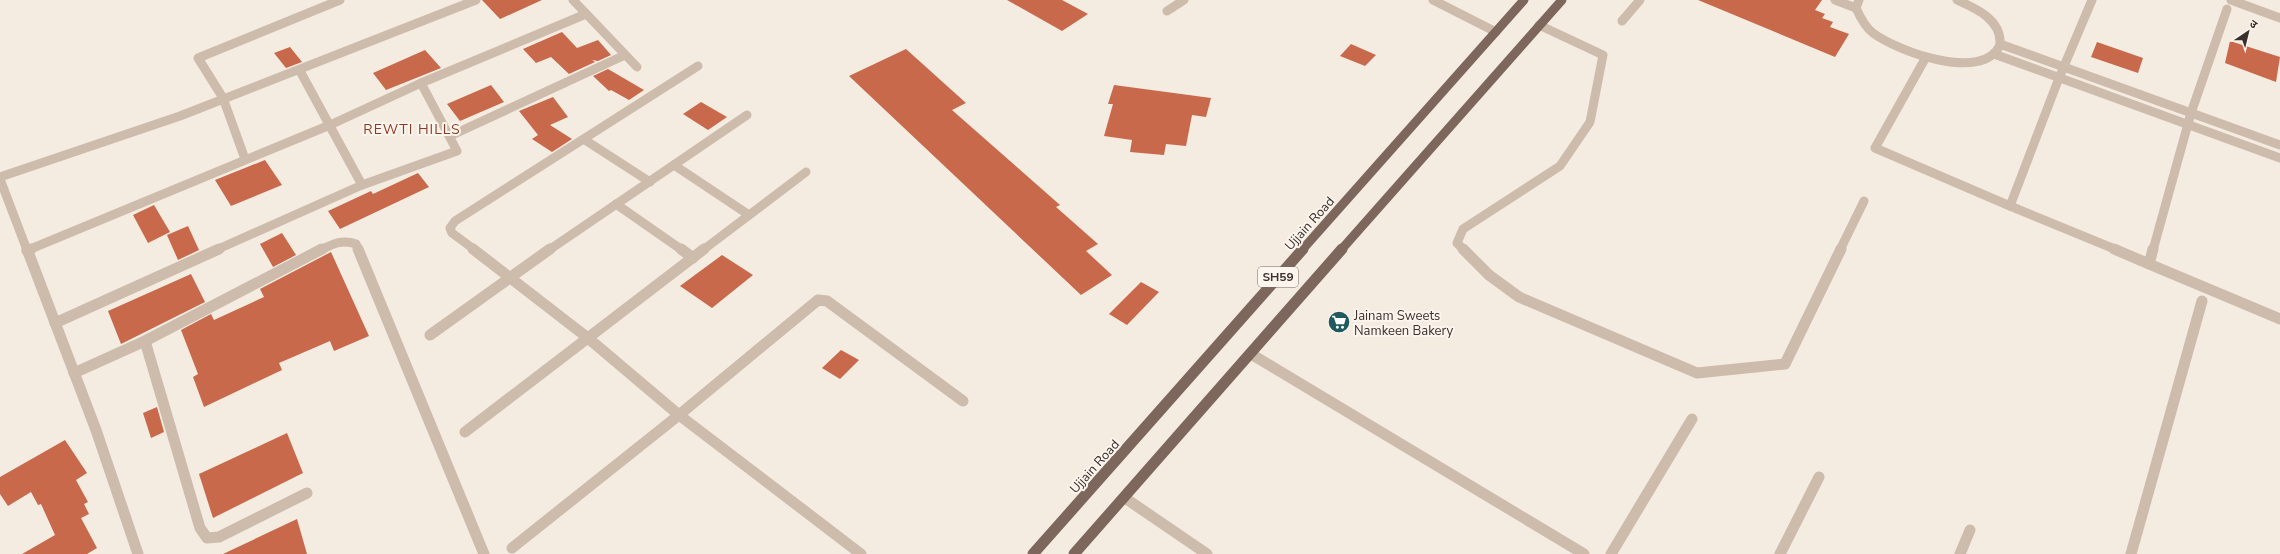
<svg xmlns="http://www.w3.org/2000/svg" width="2280" height="554" viewBox="0 0 2280 554" font-family="'Nunito Sans','Noto Sans Devanagari',sans-serif">
<style>
.building{fill:#c8694b}
.lines{fill:none;stroke-linecap:round;stroke-linejoin:round}
.minor-far1{stroke:#cdbbac;stroke-width:9}
.minor{stroke:#cdbbac;stroke-width:11}
.major-far1{stroke:#7d675c;stroke-width:9}
.major{stroke:#7d675c;stroke-width:11}
.labels{text-anchor:middle;stroke-width:4;stroke-linejoin:round;paint-order:stroke}
.shield{fill:#fbf5ee;stroke:#756b66;stroke-width:1}
.shield-label{font-size:12px;font-weight:bold;fill:#3b302b}
.street-label{font-size:13px;fill:#3b302b;stroke:#fbf5ee}
.poi-label{font-size:13px;fill:#3b302b;stroke:#fbf5ee;text-anchor:start}
.neighbourhood-label{font-size:14px;letter-spacing:1px;fill:#8c3b22;stroke:#fbf5ee}
</style>
<rect width="100%" height="100%" fill="#f4ebe1"/>
<g class="building">
<polygon points="482,0 542,0 500,19"/>
<polygon points="1007,0 1062,0 1088,14 1062,31"/>
<polygon points="1698,0 1822,0 1815,10 1825,14 1822,18 1833,22 1830,27 1849,34 1835,57"/>
<polygon points="562,32 577,48 598,40 611,55 598,61 592,60 595,62 569,74 551,57 536,63 523,49"/>
<polygon points="2230,41 2280,57 2276,82 2225,63"/>
<polygon points="2097,42 2143,58 2138,73 2091,57"/>
<polygon points="1351,44 1376,55 1365,66 1340,56"/>
<polygon points="290,47 302,62 286,68 274,53"/>
<polygon points="906,49 966,103 952,110 1060,205 1056,207 1098,244 1086,251 1112,275 1081,295 849,76"/>
<polygon points="425,50 441,68 386,90 373,73"/>
<polygon points="608,69 644,90 629,100 611,90 609,91 593,76"/>
<polygon points="491,85 504,102 460,121 447,104"/>
<polygon points="1114,85 1211,98 1206,117 1192,115 1186,146 1166,144 1164,155 1130,152 1132,140 1104,136 1113,104 1108,104"/>
<polygon points="553,97 568,117 550,125 572,139 552,152 532,139 538,135 519,111"/>
<polygon points="701,102 727,117 708,130 683,114"/>
<polygon points="265,160 282,185 231,206 215,180"/>
<polygon points="418,173 429,187 340,229 328,211 371,191 373,194"/>
<polygon points="154,205 170,232 148,243 133,215"/>
<polygon points="188,226 199,250 178,260 167,235"/>
<polygon points="282,233 296,255 273,267 260,244"/>
<polygon points="331,252 369,336 334,351 330,341 279,363 282,370 204,407 193,377 198,374 181,330 211,314 214,320 264,297 260,289"/>
<polygon points="722,255 753,275 712,308 680,286"/>
<polygon points="191,274 205,302 121,344 108,311"/>
<polygon points="1141,282 1159,292 1127,325 1109,314"/>
<polygon points="841,350 859,360 840,379 822,368"/>
<polygon points="157,407 164,432 151,438 143,413"/>
<polygon points="287,433 303,473 213,518 199,474"/>
<polygon points="65,440 87,473 76,480 88,502 84,504 89,514 81,518 97,548 87,554 22,554 55,535 41,504 38,505 31,492 8,506 0,494 0,477"/>
<polygon points="297,519 307,554 223,554"/>
</g>
<g class="lines">
<g class="minor-far1">
<polyline points="573,0 637,67"/>
<polyline points="1433,0 1496,32"/>
<polyline points="1835,0 1856,8"/>
<path d="M 1859,0 L 1856,8 C 1860,17 1865,27 1873,33 C 1897,51 1983,83 2000,45 C 2002,20 1977,9 1957,0"/>
<polyline points="2231,0 2280,18"/>
<polyline points="1167,11 1184,0"/>
<polyline points="1622,21 1640,0"/>
<polyline points="2000,44 2280,145"/>
<polyline points="1994,54 2280,158"/>
<polyline points="1926,57 1875,148 2010,206 2059,78 2092,0"/>
<polyline points="300,71 362,185"/>
<polyline points="450,136 625,55"/>
<polyline points="585,140 650,182"/>
<polyline points="245,159 223,98 198,58 340,0"/>
<polyline points="674,165 749,215"/>
<polyline points="0,177 180,116 476,0"/>
<polyline points="0,179 27,250"/>
<polyline points="616,204 682,250"/>
<polyline points="2010,206 2117,250"/>
<polyline points="28,250 330,125 421,83 586,14"/>
<polyline points="216,250 362,185 457,151 421,83"/>
<path d="M 321,250 C 333,244 342,239 356,244 L 359,250"/>
<polyline points="475,250 452,233 450,228 455,221 698,66"/>
<polyline points="549,250 747,115"/>
<polyline points="703,250 806,172"/>
<polyline points="1464,250 1457,243 1463,229 1560,166 1590,122 1603,55 1539,25"/>
<polyline points="1840,250 1864,201"/>
<polyline points="2153,250 2191,113 2227,9"/>
</g>
<g class="minor">
<polyline points="27,249 96,430 138,554"/>
<polyline points="358,249 484,554"/>
<polyline points="473,249 588,338 679,415 861,554"/>
<polyline points="681,249 693,258"/>
<polyline points="1463,249 1489,275 1519,297 1697,373 1785,364 1841,249"/>
<polyline points="2114,249 2149,264"/>
<polyline points="2153,249 2149,264 2280,319"/>
<polyline points="27,251 31,249"/>
<polyline points="55,323 219,249"/>
<polyline points="430,335 550,249"/>
<polyline points="145,341 200,528 207,538 219,537 307,493"/>
<polyline points="1251,354 1584,554"/>
<polyline points="74,373 145,341 322,249"/>
<polyline points="465,432 704,249"/>
<polyline points="1125,498 1207,554"/>
<polyline points="512,548 679,415 818,300 827,301 963,401"/>
<polyline points="1611,554 1692,419"/>
<polyline points="1780,554 1819,477"/>
<polyline points="1960,554 1970,530"/>
<polyline points="2131,554 2202,301"/>
</g>
<g class="major-far1">
<polyline points="1302,250 1524,0"/>
<polyline points="1341,250 1562,0"/>
</g>
<g class="major">
<polyline points="1033,554 1303,249"/>
<polyline points="1074,554 1342,249"/>
</g>
</g>
<defs>
<g id="supermarket-disc" transform="scale(1.15)"><circle r="9.5" fill="#1f5a5e" stroke="#fbf5ee"/><path d="M-6-5.5h2.5l.6 2H6L4.5 2H-2.5L-4.4-4H-6ZM-1.5 3.2a1.3 1.3 0 1 0 .1 0ZM3 3.2a1.3 1.3 0 1 0 .1 0Z" fill="#fff"/></g>
</defs>
<g fill-rule="evenodd">
<use href="#supermarket-disc" x="1339" y="322"/>
</g>
<g class="labels">
<rect class="shield" x="1258" y="267" width="40" height="20" rx="3"/>
<g class="shield-label">
<text x="1278" y="281">SH59</text>
</g>
<g class="street-label">
<text transform="translate(1309 223) rotate(-48)" y="5">Ujjain Road</text>
<text transform="translate(1094 466) rotate(-48)" y="5">Ujjain Road</text>
</g>
<g class="poi-label">
<text x="1354" y="320">Jainam Sweets<tspan x="1354" dy="15">Namkeen Bakery</tspan></text>
</g>
<g class="neighbourhood-label">
<text x="412" y="134">REWTI HILLS</text>
</g>
</g>
<g transform="translate(2248 32) rotate(35)" stroke="#fbf5ee" stroke-width="3" paint-order="stroke">
<path d="M0-3L7 15L0 10L-7 15Z" fill="#3b302b"/>
<text y="-6" font-size="11" font-weight="bold" text-anchor="middle" fill="#3b302b">उ</text>
</g>
</svg>
